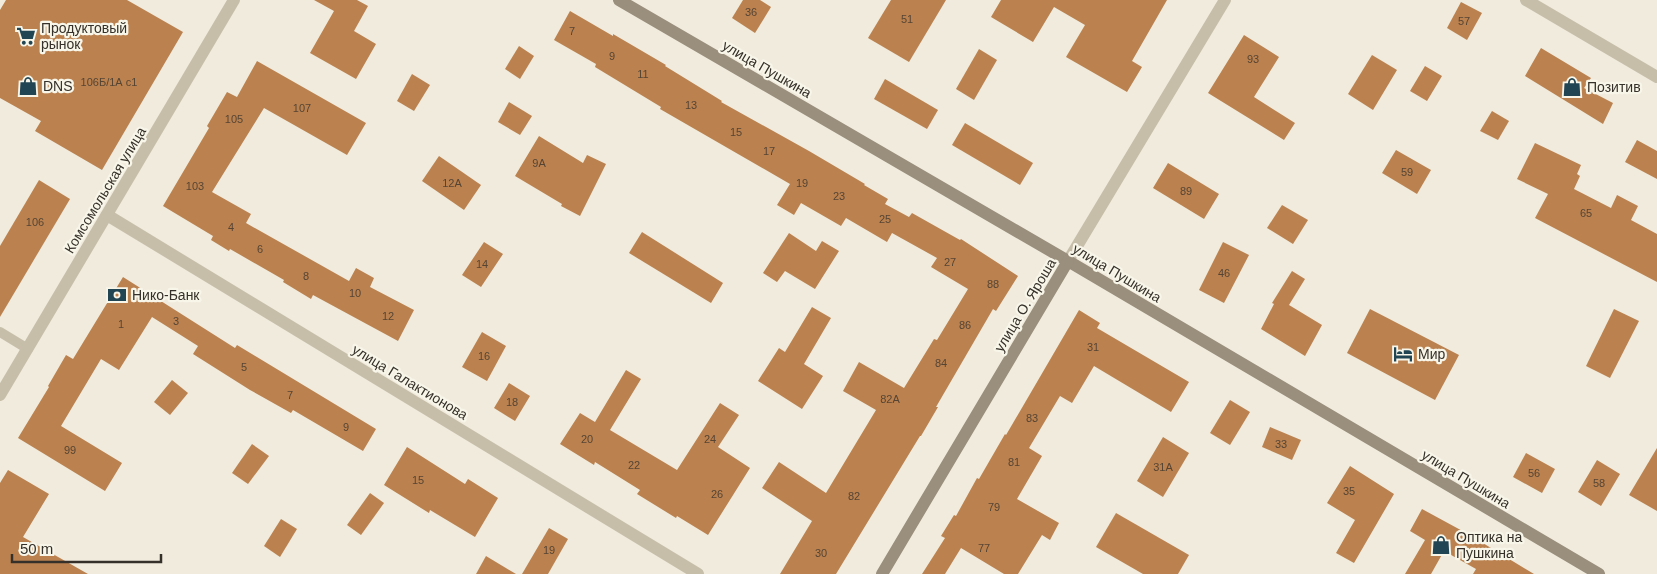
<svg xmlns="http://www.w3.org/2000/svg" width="1657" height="574" viewBox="0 0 1657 574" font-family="Arial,sans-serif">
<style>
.building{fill:#bb8250}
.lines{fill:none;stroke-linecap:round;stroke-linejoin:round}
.service{stroke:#c7beaa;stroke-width:10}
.minor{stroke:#c7beaa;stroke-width:12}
.secondary{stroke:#9a8e7c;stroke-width:12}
.labels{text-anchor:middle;stroke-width:4.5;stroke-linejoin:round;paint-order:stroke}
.number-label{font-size:11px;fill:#564433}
.poi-label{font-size:14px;fill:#353029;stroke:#f8f5e9;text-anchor:start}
.street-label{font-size:14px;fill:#353029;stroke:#f8f5e9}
</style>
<rect width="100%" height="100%" fill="#f0ebdd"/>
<g class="building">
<polygon points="6,0 127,0 183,32 102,170 35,131 41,121 0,98 0,10"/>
<polygon points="314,0 357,0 368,6 354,31 376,44 356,79 310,53 334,11"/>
<polygon points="743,0 760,0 771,7 755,33 732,18"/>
<polygon points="891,0 946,0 909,62 868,38"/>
<polygon points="1001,0 1167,0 1132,61 1142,67 1127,92 1066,57 1085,25 1054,7 1033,42 991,17"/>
<polygon points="1461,2 1482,13 1467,40 1447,28"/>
<polygon points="570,11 613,36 613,34 666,65 665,66 722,101 721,102 809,151 865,184 864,185 888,199 885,204 909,217 912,213 960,240 961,239 1018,276 996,311 993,309 936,407 938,407 921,436 920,436 836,574 780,574 812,521 762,488 779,462 826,493 876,410 843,391 859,362 904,388 934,339 937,340 968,289 931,267 937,258 892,233 887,242 846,218 841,226 801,203 794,215 777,205 790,184 660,109 661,107 595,67 596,64 554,40"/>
<polygon points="1244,35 1279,57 1254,97 1295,123 1284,140 1208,93"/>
<polygon points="519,46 534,56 520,79 505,69"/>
<polygon points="1541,48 1591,78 1584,88 1613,103 1603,124 1525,76"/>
<polygon points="979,49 997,60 974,100 956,89"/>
<polygon points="1372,55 1397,70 1373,110 1348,94"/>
<polygon points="257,61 366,123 347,155 264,108 212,192 251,214 246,223 349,281 356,268 374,278 370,287 414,310 398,341 313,295 311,299 283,282 284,280 230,249 229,251 211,240 213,236 163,206 209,128 207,126 227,92 237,97"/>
<polygon points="1425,66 1442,76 1427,101 1410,91"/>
<polygon points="412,74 430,85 414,111 397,101"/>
<polygon points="885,79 938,110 927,129 874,99"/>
<polygon points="509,102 532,116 520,135 498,122"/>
<polygon points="1492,111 1509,121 1498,140 1480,131"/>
<polygon points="965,123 1033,163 1020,185 952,145"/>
<polygon points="539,136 583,163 587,155 606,164 580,216 561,206 562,204 515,176"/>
<polygon points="1637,140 1657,151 1657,179 1625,162"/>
<polygon points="1535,143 1581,165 1577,174 1580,176 1574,189 1611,208 1617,195 1638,206 1631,220 1657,234 1657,282 1535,218 1548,194 1517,179"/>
<polygon points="1396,150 1431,170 1417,194 1382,173"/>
<polygon points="439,156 481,185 464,210 422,181"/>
<polygon points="1168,163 1219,194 1204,219 1153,188"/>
<polygon points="39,180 70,199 0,317 0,246"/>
<polygon points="1282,205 1308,220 1293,244 1267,228"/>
<polygon points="642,232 723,283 711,303 629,253"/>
<polygon points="789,233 816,251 822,241 839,251 815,289 785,271 777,282 763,273"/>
<polygon points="484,242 503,254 481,287 462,275"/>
<polygon points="1223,242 1249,255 1224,303 1199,290"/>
<polygon points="1292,271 1305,279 1289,305 1322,325 1305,356 1261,329 1274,304 1272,303"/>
<polygon points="123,277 235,348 237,345 376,429 363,451 293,410 291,413 250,390 193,354 198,346 152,317 119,370 101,359 61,426 122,463 105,491 18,438 49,387 48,386 66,355 73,359"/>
<polygon points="812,307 831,318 804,364 823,376 802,409 758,381 779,348 785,352"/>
<polygon points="1370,309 1459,355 1435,400 1347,353"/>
<polygon points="1614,309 1639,321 1610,378 1586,366"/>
<polygon points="1079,310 1100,323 1097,328 1189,382 1171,412 1094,366 1072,403 1060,396 1029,448 1042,456 1017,499 1059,523 1050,540 1042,535 1018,574 1004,574 961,548 945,574 922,574 945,538 941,536 954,515 956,516 977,478 979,479 1005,434 1006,435"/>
<polygon points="482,332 506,346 487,381 462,367"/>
<polygon points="626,370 641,379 610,430 677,470 720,403 739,415 718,447 750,468 708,535 677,516 676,518 637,494 640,490 595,462 594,465 560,444 580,413 595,422"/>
<polygon points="172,380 188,393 170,415 154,402"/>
<polygon points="509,383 530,396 515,421 494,408"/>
<polygon points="1230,400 1250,412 1230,445 1210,433"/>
<polygon points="1270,427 1301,440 1292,460 1262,447"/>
<polygon points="1163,437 1189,453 1163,497 1137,481"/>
<polygon points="252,444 269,456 248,484 232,473"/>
<polygon points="407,447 465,484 468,479 498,498 475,537 430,510 429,513 384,485"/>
<polygon points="1657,448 1657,511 1629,495"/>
<polygon points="1526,453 1555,469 1542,493 1513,477"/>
<polygon points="1597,460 1620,474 1601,506 1578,492"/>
<polygon points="1350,466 1394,494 1354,563 1336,553 1355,520 1327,503"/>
<polygon points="8,470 49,494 23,537 88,574 0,574 0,483"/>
<polygon points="370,493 384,503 361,535 347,525"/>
<polygon points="1422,509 1468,534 1534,574 1473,574 1476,569 1444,551 1431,574 1405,574 1425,540 1410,531"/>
<polygon points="1116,513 1189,555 1178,574 1143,574 1096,547"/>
<polygon points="281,519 297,529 280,557 264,546"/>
<polygon points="549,528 568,539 548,574 522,574"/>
<polygon points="486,556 516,574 476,574"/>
</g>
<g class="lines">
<polyline class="service" points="0,332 28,349"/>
<g class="minor">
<polyline points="1526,0 1657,77"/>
<polyline points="107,215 698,574"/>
<polyline points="1068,261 1225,0"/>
<polyline points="0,395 234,0"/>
</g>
<g class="secondary">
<polyline points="619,0 1068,261 1599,574"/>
<polyline points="882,574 1068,261"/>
</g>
</g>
<defs>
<g id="supermarket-bare" transform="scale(1.5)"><path d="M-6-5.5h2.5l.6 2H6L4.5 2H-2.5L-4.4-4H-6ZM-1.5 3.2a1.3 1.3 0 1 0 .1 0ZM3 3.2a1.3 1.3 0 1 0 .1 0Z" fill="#224553" stroke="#f8f5e9" stroke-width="2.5" paint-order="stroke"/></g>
<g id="shop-bare" transform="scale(1.5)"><path d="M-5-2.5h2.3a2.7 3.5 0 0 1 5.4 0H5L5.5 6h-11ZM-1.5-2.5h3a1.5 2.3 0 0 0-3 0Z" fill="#224553" stroke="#f8f5e9" stroke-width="2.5" paint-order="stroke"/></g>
<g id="bank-bare" transform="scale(1.5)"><path d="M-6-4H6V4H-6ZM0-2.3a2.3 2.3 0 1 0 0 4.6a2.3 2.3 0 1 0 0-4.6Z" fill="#224553" stroke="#f8f5e9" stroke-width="2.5" paint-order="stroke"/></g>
<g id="hotel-bare" transform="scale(1.5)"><path d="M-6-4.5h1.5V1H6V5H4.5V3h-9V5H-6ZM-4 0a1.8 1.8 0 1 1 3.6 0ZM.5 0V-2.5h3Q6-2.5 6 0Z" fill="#224553" stroke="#f8f5e9" stroke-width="2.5" paint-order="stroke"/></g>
</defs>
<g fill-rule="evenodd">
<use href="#supermarket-bare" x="26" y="36"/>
<use href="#shop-bare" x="28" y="86"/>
<use href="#shop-bare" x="1572" y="87"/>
<use href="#bank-bare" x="117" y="295"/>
<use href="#hotel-bare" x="1403" y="354"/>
<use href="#shop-bare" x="1441" y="545"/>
</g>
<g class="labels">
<g class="number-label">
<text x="751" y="16">36</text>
<text x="907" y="23">51</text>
<text x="1464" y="25">57</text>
<text x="572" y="35">7</text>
<text x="612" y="60">9</text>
<text x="1253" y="63">93</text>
<text x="643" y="78">11</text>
<text x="109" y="86">106Б/1А с1</text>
<text x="691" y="109">13</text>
<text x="302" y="112">107</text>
<text x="234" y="123">105</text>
<text x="736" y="136">15</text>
<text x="769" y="155">17</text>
<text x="539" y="167">9А</text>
<text x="1407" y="176">59</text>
<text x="452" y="187">12А</text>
<text x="802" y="187">19</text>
<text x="195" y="190">103</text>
<text x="1186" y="195">89</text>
<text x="839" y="200">23</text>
<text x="1586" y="217">65</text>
<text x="885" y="223">25</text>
<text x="35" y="226">106</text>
<text x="231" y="231">4</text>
<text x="260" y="253">6</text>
<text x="950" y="266">27</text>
<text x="482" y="268">14</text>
<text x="1224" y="277">46</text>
<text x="306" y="280">8</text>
<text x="993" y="288">88</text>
<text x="355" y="297">10</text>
<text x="388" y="320">12</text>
<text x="176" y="325">3</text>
<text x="121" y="328">1</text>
<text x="965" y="329">86</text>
<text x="1093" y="351">31</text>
<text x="484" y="360">16</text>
<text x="941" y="367">84</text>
<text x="244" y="371">5</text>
<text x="290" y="399">7</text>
<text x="890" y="403">82А</text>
<text x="512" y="406">18</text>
<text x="1032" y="422">83</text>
<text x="346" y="431">9</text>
<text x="587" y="443">20</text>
<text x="710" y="443">24</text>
<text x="1281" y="448">33</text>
<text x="70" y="454">99</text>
<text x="1014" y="466">81</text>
<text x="634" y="469">22</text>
<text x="1163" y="471">31А</text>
<text x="1534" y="477">56</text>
<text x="418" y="484">15</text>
<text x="1599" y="487">58</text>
<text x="1349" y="495">35</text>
<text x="717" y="498">26</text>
<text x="854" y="500">82</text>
<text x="994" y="511">79</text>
<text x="984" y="552">77</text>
<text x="549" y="554">19</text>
<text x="821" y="557">30</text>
</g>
<g class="poi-label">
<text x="41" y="33">Продуктовый<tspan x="41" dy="16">рынок</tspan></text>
<text x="43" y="91">DNS</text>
<text x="1587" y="92">Позитив</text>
<text x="132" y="300">Нико-Банк</text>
<text x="1418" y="359">Мир</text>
<text x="1456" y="542">Оптика на<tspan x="1456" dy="16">Пушкина</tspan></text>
</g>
<g class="street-label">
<text transform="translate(767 69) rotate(30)" y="5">улица Пушкина</text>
<text transform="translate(105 190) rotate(-59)" y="5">Комсомольская улица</text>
<text transform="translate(1117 273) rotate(31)" y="5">улица Пушкина</text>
<text transform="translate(1025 305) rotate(-59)" y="5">улица О. Яроша</text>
<text transform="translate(410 382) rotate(31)" y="5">улица Галактионова</text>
<text transform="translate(1466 479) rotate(31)" y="5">улица Пушкина</text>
</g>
</g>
<path d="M12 554v8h149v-8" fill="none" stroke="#353029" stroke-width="2.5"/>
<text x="20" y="554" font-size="15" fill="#353029" stroke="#f8f5e9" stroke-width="4" paint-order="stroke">50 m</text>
</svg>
